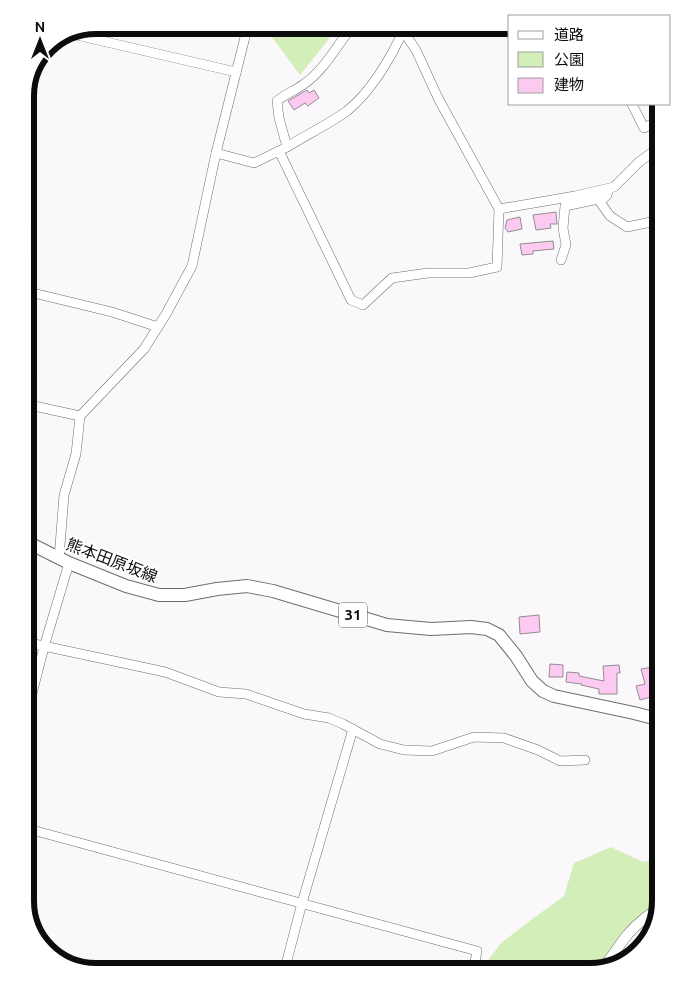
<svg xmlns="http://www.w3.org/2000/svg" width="686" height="997" viewBox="0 0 686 997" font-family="Ubuntu,'Noto Sans JP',sans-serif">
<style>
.green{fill:#d4eeb9}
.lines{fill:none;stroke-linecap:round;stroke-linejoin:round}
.river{stroke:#aec793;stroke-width:16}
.building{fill:#fcc9f0;stroke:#918e90}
.minor-casing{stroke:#706d6f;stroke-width:10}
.tertiary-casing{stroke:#706d6f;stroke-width:11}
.primary-casing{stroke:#706d6f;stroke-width:14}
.minor{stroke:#fff;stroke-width:9}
.tertiary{stroke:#fff;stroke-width:10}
.primary{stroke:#fff;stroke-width:12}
.labels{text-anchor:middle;stroke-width:4.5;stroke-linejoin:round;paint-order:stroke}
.shield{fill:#fff;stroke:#565556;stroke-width:1}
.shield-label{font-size:15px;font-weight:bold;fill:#0d0c0d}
.street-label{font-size:16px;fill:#0d0c0d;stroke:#fff}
.rim{fill:none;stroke:#0d0c0d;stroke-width:6}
</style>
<rect width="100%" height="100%" fill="#fbf8fb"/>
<g class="green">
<polygon points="263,25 337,25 329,39 300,75"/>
<polygon points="611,847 643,862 661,857 661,902 658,912 611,955 579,972 479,972 501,943 531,920 564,896 574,863"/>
</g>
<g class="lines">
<polyline class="river" points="635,954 645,940 652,935"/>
</g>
<g class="building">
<polygon points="307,90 309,93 314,90 319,98 308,106 305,103 294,110 288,101"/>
<polygon points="556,212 557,224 550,224 551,228 536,230 533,215"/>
<polygon points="520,217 522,229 508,232 505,228 507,220"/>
<polygon points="553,241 554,249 533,251 533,254 522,255 520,244"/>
<polygon points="539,615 540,632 520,634 519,617"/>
<polygon points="550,664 563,665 563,677 549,677"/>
<polygon points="619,665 620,673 617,673 617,694 599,694 599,689 581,685 582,684 566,682 567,672 579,673 579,676 604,681 603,666"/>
<polygon points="653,667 661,694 640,700 636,686 645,684 641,669"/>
</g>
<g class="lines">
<g class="minor-casing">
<g id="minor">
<polyline points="72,34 236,72"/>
<polyline points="632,104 644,128 661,119"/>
<path d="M 287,147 C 306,135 329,124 347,111 C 374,89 392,56 406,25"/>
<polyline points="279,151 351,300 363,305 392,278 428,273 469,273 497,267 499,209 438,98 416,50 403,31"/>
<path d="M 216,153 L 254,163 L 287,147 L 279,118 L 277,101 C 285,94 295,91 304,84 C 322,72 335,49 348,32 L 351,25"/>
<polyline points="607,195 600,202 610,216 627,227 656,221 661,218"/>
<polyline points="499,209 575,196 614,187 639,162 661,146"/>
<polyline points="561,260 566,245 563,228 565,206 594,200 608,192"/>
<polyline points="25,291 112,312 158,327"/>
<polyline points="25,404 80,416"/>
<polyline points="59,558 64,495 76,454 80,416 144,349 166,314 192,266 216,153 248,25"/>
<polyline points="25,642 165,672 219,692 246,694 304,714 329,718 343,724 380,744 404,750 432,751 474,737 504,738 538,750 560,761 585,760"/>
<polyline points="25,721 44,647 69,563"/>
<polyline points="25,828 477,951 473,972"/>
<polyline points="284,972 302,903 353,729"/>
</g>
</g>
<g class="tertiary-casing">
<path id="tertiary" d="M 601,969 C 612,958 618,946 628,934 C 637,924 648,915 659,908"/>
</g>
<g class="primary-casing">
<polyline id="primary" points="25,541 69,563 126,586 159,595 185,595 217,589 247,586 273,591 387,625 431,629 471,627 487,629 499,635 516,656 532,681 543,691 554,696 634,713 661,720"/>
</g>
<use href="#minor" class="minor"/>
<use href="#tertiary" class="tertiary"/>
<use href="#primary" class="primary"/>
</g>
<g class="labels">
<rect class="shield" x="339" y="602.5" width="28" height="25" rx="4"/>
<g class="shield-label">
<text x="353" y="620">31</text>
</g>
<g class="street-label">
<text transform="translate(112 560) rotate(21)" y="6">熊本田原坂線</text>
</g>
</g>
<path d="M0 0H686V997H0ZM96 34H590A62 62 0 0 1 652 96V901A62 62 0 0 1 590 963H96A62 62 0 0 1 34 901V96A62 62 0 0 1 96 34Z" fill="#fff" fill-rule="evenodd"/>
<path class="rim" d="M96 34H590A62 62 0 0 1 652 96V901A62 62 0 0 1 590 963H96A62 62 0 0 1 34 901V96A62 62 0 0 1 96 34Z"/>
<rect x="508" y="15" width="162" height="90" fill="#ffffff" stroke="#9e9e9e"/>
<rect x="518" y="31" width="25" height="8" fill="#ffffff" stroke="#9e9e9e"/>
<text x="554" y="40" font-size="15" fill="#0d0c0d">道路</text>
<rect x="518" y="52" width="25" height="15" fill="#d4eeb9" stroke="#9e9e9e"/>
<text x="554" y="65" font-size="15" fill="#0d0c0d">公園</text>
<rect x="518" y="78" width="25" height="15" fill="#fcc9f0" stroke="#9e9e9e"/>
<text x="554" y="90" font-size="15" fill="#0d0c0d">建物</text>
<g transform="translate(40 40)" stroke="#ffffff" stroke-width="4" paint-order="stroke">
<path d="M0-4L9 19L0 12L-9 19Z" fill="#0d0c0d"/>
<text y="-8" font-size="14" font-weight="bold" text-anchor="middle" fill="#0d0c0d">N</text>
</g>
</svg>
